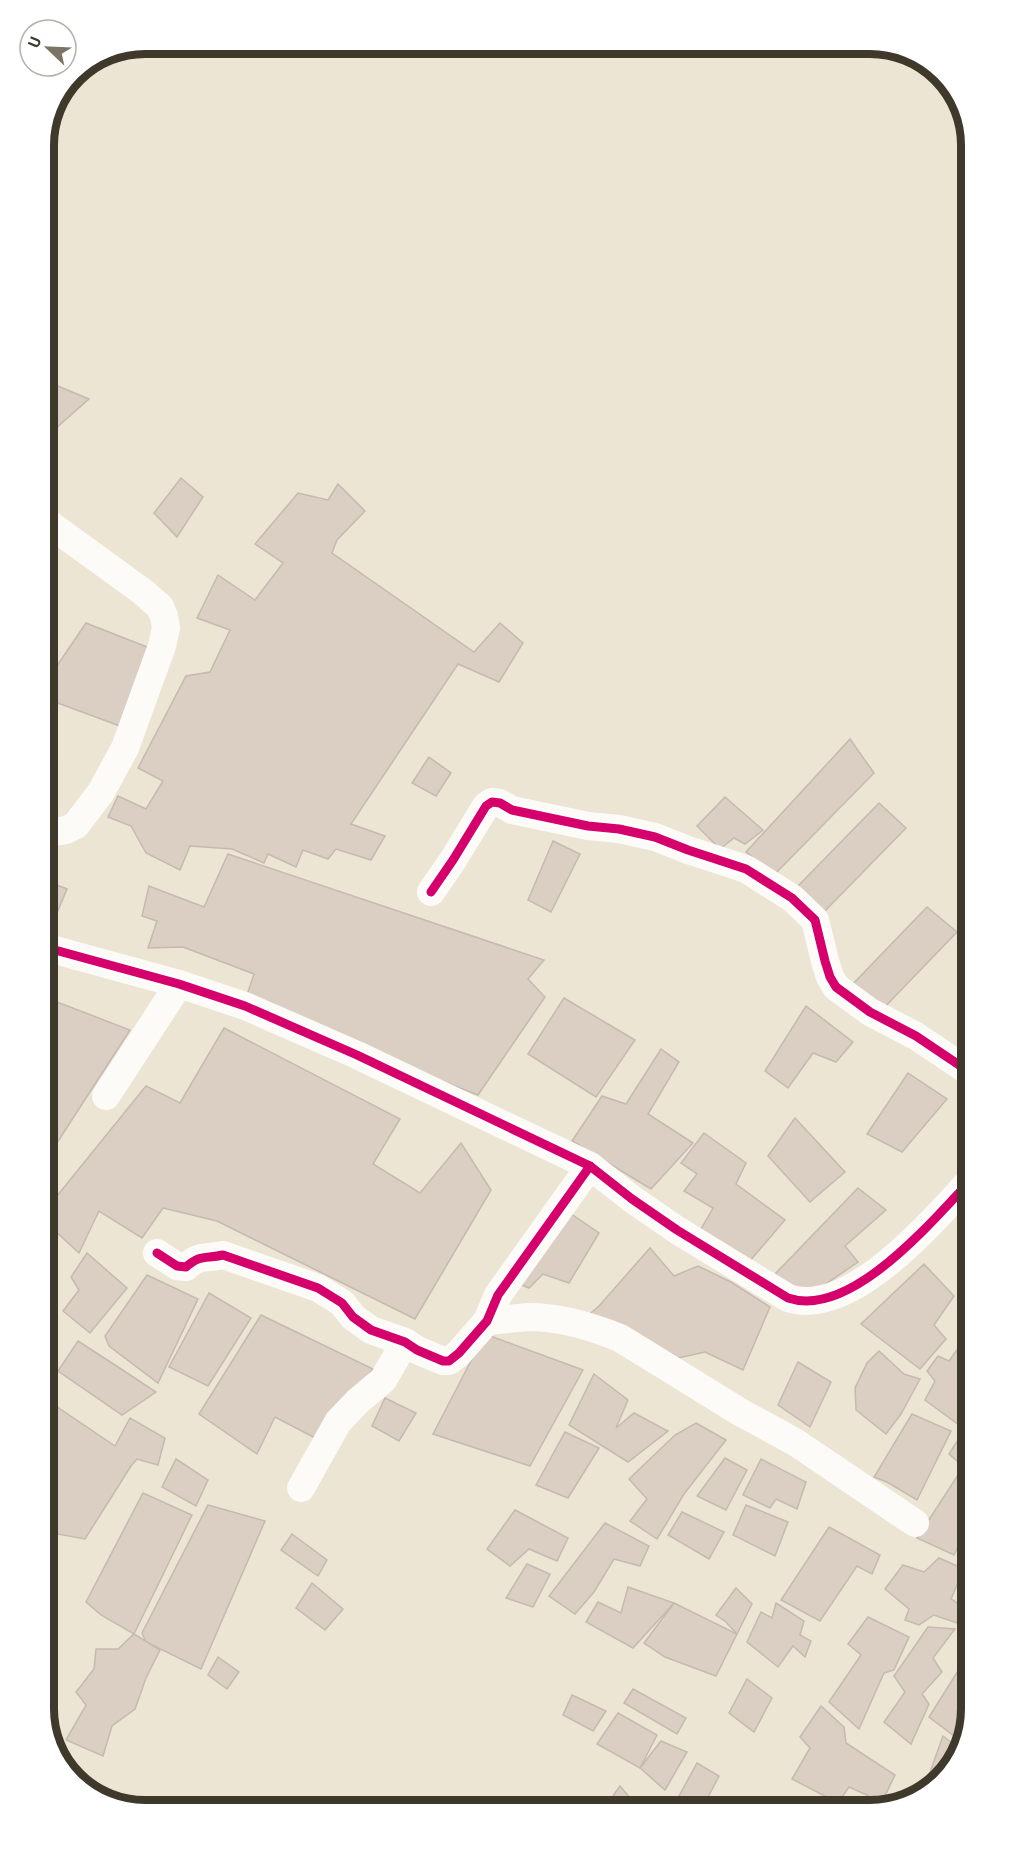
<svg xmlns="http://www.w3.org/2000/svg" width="1015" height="1854" viewBox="0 0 1015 1854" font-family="'PT Sans',sans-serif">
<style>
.building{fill:#dbcec2;stroke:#c4bab0;stroke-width:1.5}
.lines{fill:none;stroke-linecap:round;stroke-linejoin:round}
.minor{stroke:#fcfbf8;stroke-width:28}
.cycleway-casing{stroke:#fff;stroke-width:13}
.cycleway{stroke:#d6006c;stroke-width:9}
.rim{fill:none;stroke:#3f392c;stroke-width:8}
</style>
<rect width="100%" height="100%" fill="#ede5d3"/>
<g class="building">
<polygon points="53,384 89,399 55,429 44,418 44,395"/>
<polygon points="181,478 203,497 177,537 154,513"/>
<polygon points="338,484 365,511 337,540 332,553 474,652 500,623 523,643 499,682 458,664 351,824 385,836 371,860 336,849 328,859 303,850 296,867 268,854 264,863 232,849 190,846 180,870 146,853 131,826 108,817 118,796 146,809 163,781 138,768 186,676 210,672 230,630 197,618 218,575 255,600 283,563 255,544 298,493 328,500"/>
<polygon points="86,623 157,651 120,726 44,698 44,685"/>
<polygon points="850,739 874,773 774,875 746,852"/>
<polygon points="429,757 451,773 436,796 412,783"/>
<polygon points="725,797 763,830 745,844 734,838 720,849 697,826"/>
<polygon points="879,803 906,828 824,912 798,886"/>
<polygon points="553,841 580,854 551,912 528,900"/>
<polygon points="228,854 544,960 528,979 545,997 478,1095 244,1004 254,974 183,947 148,948 157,921 142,916 149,886 204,907"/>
<polygon points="44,880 67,889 51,927 44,925"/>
<polygon points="927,907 957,932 878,1014 849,988"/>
<polygon points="44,997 130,1030 44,1163"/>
<polygon points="564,998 635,1040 596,1097 528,1054"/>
<polygon points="806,1006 853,1042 836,1062 813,1053 788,1088 765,1071"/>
<polygon points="224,1028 400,1119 373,1164 420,1193 461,1143 491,1190 415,1319 217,1221 163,1208 142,1238 99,1211 79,1253 44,1221 44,1212 146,1086 180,1103"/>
<polygon points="661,1049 679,1062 648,1114 693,1143 651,1189 572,1141 602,1096 626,1104"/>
<polygon points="908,1073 947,1099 902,1152 867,1134"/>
<polygon points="795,1118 845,1172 810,1202 768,1156"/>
<polygon points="704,1133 746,1163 736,1184 785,1220 749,1262 701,1229 713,1208 684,1191 697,1174 681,1163"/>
<polygon points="858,1188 886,1210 845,1246 858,1262 801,1301 775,1274"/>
<polygon points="564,1209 599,1233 569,1283 543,1274 529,1288 512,1281"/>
<polygon points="650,1248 674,1276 698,1266 731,1282 770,1307 743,1370 705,1352 674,1359 587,1316 599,1306"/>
<polygon points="87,1253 127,1288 90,1333 63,1311 79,1290 71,1277"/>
<polygon points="924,1264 954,1296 934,1325 946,1339 920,1369 861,1324"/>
<polygon points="147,1275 198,1299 158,1383 109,1346 105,1336"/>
<polygon points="209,1293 251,1318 208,1386 169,1367"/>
<polygon points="44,1308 52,1315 44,1338"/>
<polygon points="261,1315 373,1369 319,1440 275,1417 257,1454 199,1414"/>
<polygon points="485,1334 583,1370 530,1466 433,1434"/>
<polygon points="78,1341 115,1365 156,1392 122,1415 58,1371"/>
<polygon points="959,1347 971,1357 971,1406 959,1425 925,1400 935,1381 927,1371 938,1356 949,1361"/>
<polygon points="879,1351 904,1374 920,1379 901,1414 886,1434 856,1410 855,1388 867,1363"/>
<polygon points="798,1362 831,1382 810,1427 778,1405"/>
<polygon points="594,1374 628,1400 616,1428 634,1413 668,1431 628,1462 569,1425"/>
<polygon points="44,1398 115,1446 130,1418 165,1438 158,1465 137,1459 131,1466 85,1539 58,1534 44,1554"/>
<polygon points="385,1398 416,1413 399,1441 372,1426"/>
<polygon points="912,1414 951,1431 917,1500 887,1482 874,1477"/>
<polygon points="971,1419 971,1473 949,1454"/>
<polygon points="696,1423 726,1440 684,1494 657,1539 630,1521 647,1499 629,1479 675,1435"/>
<polygon points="565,1432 599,1448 568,1498 536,1485"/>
<polygon points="725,1458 747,1470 726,1510 697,1496"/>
<polygon points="176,1459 208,1480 196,1506 162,1487"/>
<polygon points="761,1459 806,1482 797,1509 776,1499 770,1508 743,1495"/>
<polygon points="958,1475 971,1484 971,1520 954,1555 917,1538"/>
<polygon points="143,1493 192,1515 134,1634 101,1615 86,1602"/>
<polygon points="208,1505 265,1521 201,1669 146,1642 142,1633"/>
<polygon points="746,1505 788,1522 775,1556 733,1535"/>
<polygon points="515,1510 568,1538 557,1561 529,1549 510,1566 487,1549"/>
<polygon points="682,1512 724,1532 709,1559 668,1535"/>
<polygon points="605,1523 649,1546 640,1566 614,1559 594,1592 575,1614 549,1596"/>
<polygon points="829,1527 880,1555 872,1574 857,1566 820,1621 781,1600"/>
<polygon points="292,1534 327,1560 318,1576 281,1550"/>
<polygon points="939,1558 964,1569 951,1599 962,1606 957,1623 934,1615 919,1625 905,1620 909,1609 885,1589 903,1565 924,1572"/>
<polygon points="527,1564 550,1574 533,1607 506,1598"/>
<polygon points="312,1583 343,1609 325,1630 296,1608"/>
<polygon points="628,1587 674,1603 633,1648 586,1622 598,1602 621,1613"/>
<polygon points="736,1588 752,1604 737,1634 726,1622 716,1615"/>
<polygon points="674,1603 737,1634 716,1676 665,1657 644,1643"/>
<polygon points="776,1603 804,1621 800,1635 811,1641 805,1657 793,1646 778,1667 747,1642 761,1612 772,1618"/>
<polygon points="868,1617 909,1637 894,1670 884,1673 859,1729 829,1702 861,1655 848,1644"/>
<polygon points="928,1627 955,1629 933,1658 942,1672 922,1694 929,1704 911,1744 884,1722 905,1692 894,1676"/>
<polygon points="134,1634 160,1650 146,1678 135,1709 112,1726 103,1756 66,1740 86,1705 76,1692 94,1669 96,1649 118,1649"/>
<polygon points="971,1650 971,1710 962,1742 929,1717"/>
<polygon points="218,1657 239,1672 227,1689 208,1675"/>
<polygon points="747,1679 772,1698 754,1732 729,1713"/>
<polygon points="633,1689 686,1718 677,1734 624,1703"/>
<polygon points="572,1695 606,1711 593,1731 563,1715"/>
<polygon points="821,1706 844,1727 846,1743 895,1775 882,1802 849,1787 838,1803 792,1779 810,1748 800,1737"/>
<polygon points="618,1713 657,1735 640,1768 597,1744"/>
<polygon points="943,1736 960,1749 955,1765 928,1787 925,1786"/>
<polygon points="661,1741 687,1752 665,1790 640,1768"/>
<polygon points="697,1763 719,1776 704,1805 695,1805 679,1796"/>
<polygon points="620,1786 636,1805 606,1806"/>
</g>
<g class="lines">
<g class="minor">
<polyline points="44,834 66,830 76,825 101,792 125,748 162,646 166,628 164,616 160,607 143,592 44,520"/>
<polyline points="431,892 453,860 486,806 492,802 500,803 512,810 588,826 619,829 655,837 688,850 746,869 792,898 815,920 825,961 830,977 836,987 870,1012 916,1036 971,1073"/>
<path d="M 44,947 L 179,984 L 245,1006 L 357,1055 L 590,1166 L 632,1199 L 677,1230 L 788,1298 C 851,1319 932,1221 971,1180"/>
<polyline points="106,1096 179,984"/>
<path d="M 157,1253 L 177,1266 L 186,1267 C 200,1254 206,1259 223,1255 L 318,1288 L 342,1303 L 353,1317 L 371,1330 L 405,1342 L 417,1350 L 443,1361 L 449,1361 L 459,1353 L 487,1321 L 498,1295 L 590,1166"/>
<path d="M 487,1321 C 500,1320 515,1318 529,1317 C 558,1317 593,1327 620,1338 L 740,1412 L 795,1442 L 915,1523"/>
<polyline points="301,1488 338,1422 358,1401 383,1380 405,1342"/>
</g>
<g class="cycleway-casing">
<g id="cycleway">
<polyline points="431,892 453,860 486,806 492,802 500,803 512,810 588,826 619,829 655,837 688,850 746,869 792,898 815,920 825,961 830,977 836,987 870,1012 916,1036 971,1073"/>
<path d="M 44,947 L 179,984 L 245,1006 L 357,1055 L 590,1166 L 632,1199 L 677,1230 L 788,1298 C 851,1319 932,1221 971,1180"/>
<path d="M 157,1253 L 177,1266 L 186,1267 C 200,1254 206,1259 223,1255 L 318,1288 L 342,1303 L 353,1317 L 371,1330 L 405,1342 L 417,1350 L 443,1361 L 449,1361 L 459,1353 L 487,1321 L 498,1295 L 590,1166"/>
</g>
</g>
<use href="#cycleway" class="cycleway"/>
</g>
<path d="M0 0H1015V1854H0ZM145 54H870A91 91 0 0 1 961 145V1709A91 91 0 0 1 870 1800H145A91 91 0 0 1 54 1709V145A91 91 0 0 1 145 54Z" fill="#fff" fill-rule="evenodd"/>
<path class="rim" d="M145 54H870A91 91 0 0 1 961 145V1709A91 91 0 0 1 870 1800H145A91 91 0 0 1 54 1709V145A91 91 0 0 1 145 54Z"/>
<g transform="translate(48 48) rotate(293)"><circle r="28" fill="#ffffff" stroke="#b2b0ab" stroke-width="1.5"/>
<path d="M0-4.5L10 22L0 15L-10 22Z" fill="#7c7566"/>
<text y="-9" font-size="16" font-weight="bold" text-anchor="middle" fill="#3f392c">U</text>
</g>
</svg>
